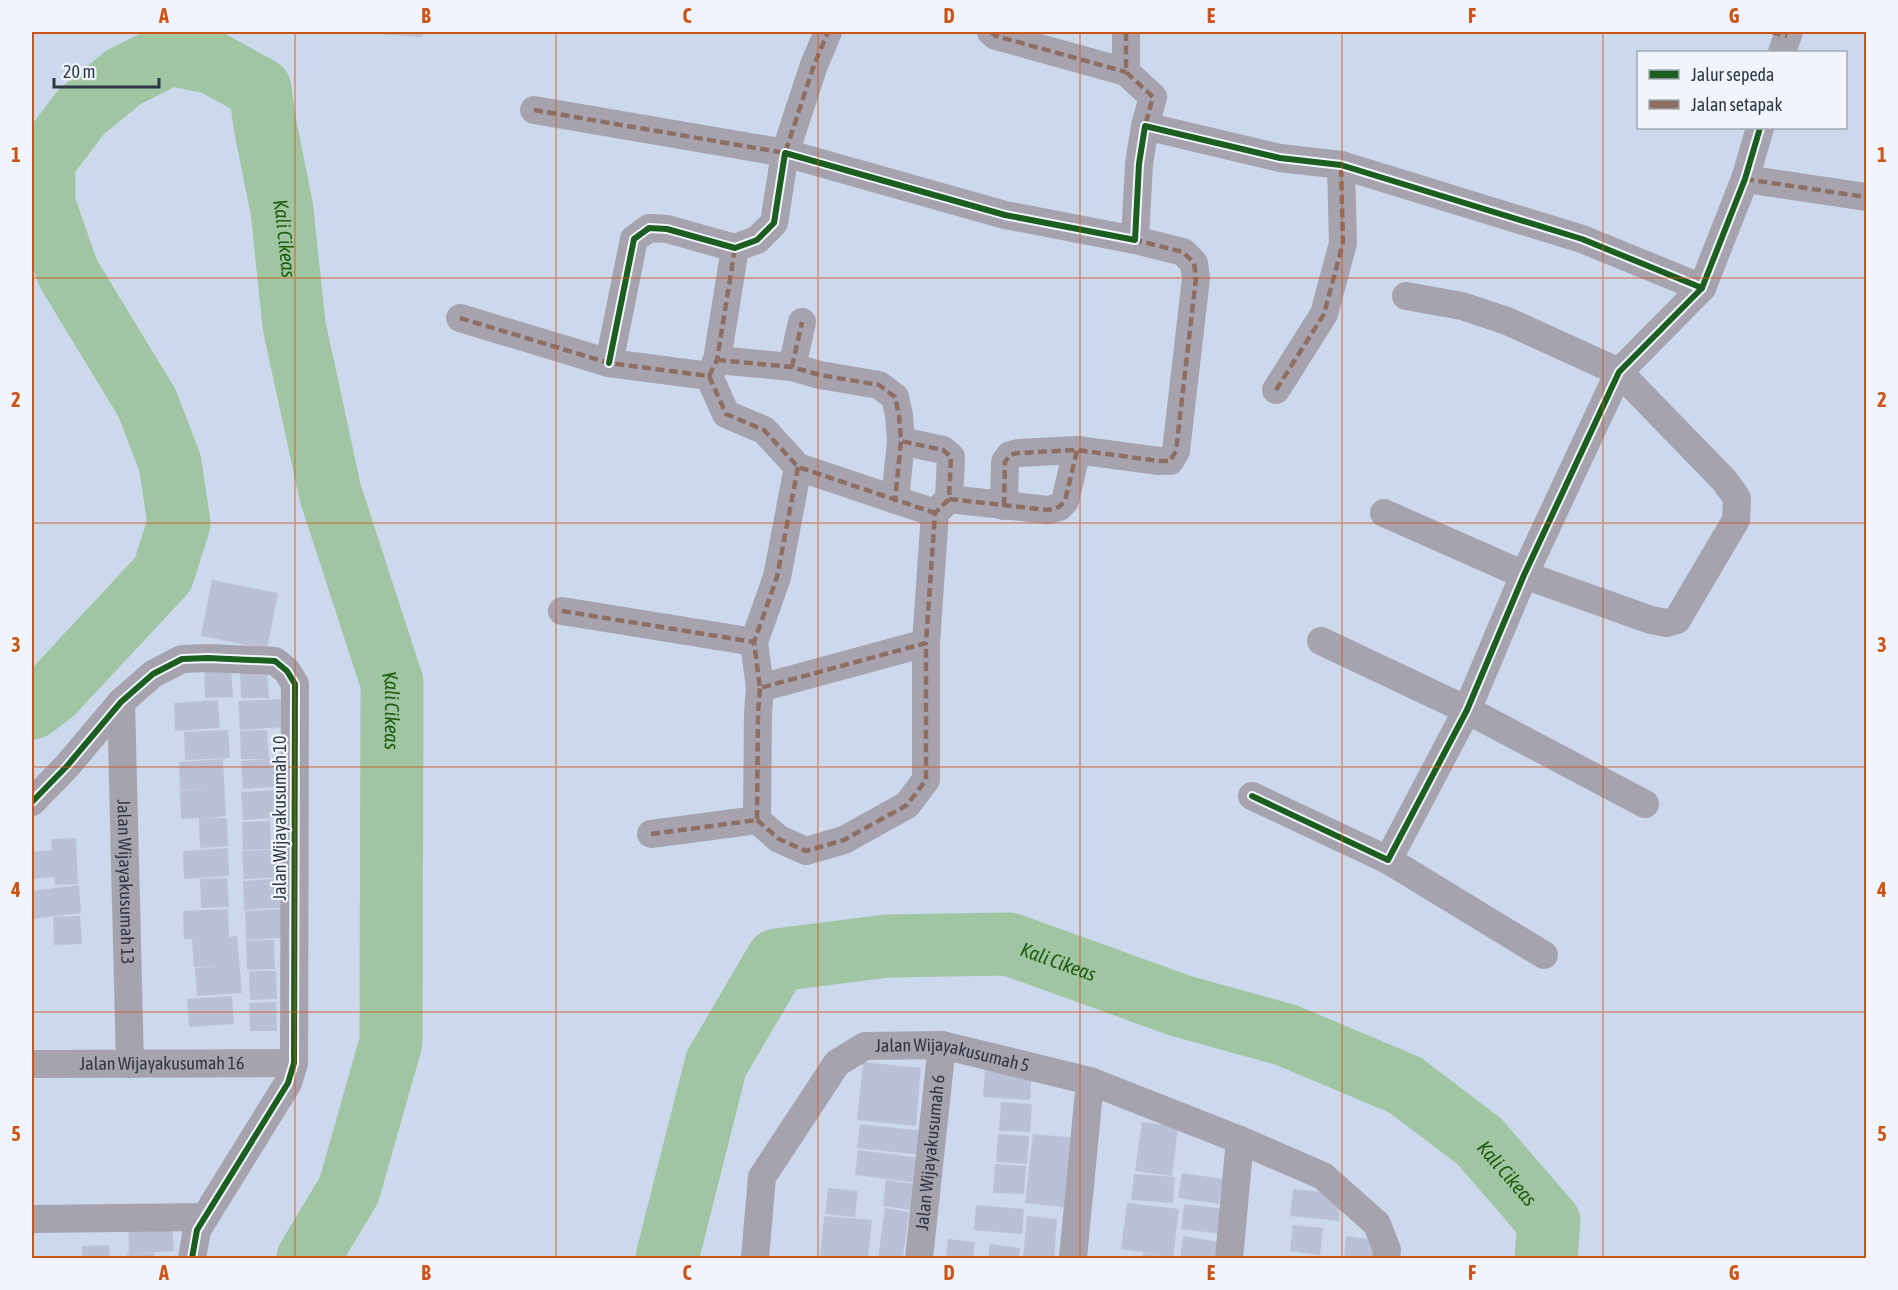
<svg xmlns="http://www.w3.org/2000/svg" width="1898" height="1290" viewBox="0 0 1898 1290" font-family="'Asap Condensed',sans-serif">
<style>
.water{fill:#a0c5a2}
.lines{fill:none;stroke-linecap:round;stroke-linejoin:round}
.river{stroke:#a0c5a2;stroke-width:63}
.building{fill:#bac1d7}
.street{stroke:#a7a3ae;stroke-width:28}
.quiet{stroke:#8d6e63;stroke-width:4.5;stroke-dasharray:9 4.5;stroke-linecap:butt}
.cycleway-casing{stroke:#f0f5fd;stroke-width:10}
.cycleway{stroke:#1b5e20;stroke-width:6}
.grid{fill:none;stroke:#cc5415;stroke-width:1.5;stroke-opacity:0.55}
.labels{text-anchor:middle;stroke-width:4.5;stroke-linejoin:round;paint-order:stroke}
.street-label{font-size:18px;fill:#2f3745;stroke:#f0f5fd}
.water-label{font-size:20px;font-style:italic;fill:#1f5d0e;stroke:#f0f5fd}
.neatline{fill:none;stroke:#cc5415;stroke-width:2}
.grid-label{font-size:20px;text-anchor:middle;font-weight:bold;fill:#cc5415}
</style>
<rect width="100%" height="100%" fill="#ccd8ec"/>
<polygon class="water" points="1549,1222 1576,1223 1574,1258 1514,1258 1523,1234"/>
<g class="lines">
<g class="river">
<path id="s1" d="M 32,708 L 52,693 L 163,574 L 179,523 L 170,463 L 147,403 L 68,273 L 44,204 L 44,161 L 81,112 L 124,77 L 170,54 L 213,63 L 260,89 L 265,125 L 282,210 L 294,325 L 330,492 L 392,683 L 391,1042 L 349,1190 L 308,1258"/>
<path id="s2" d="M 667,1258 L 716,1064 L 777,960 L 887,946 L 1009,944 L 1181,1006 L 1286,1035 L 1405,1085 L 1479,1141 L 1549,1222 L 1546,1258"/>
</g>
</g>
<g class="building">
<polygon points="358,32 423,32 423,37 358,33"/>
<polygon points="212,580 278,593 267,649 201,636"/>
<polygon points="231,668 233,697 205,698 204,669"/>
<polygon points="267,669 269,698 241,698 240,670"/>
<polygon points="283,699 284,727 240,730 238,701"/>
<polygon points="218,700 220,728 175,731 174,703"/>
<polygon points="228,730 230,758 185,760 184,732"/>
<polygon points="267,730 269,759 286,758 288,786 243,789 241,761 266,759 241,759 240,731"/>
<polygon points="223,759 226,816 202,819 227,818 228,846 200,848 199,818 181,819 180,791 208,788 180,790 179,762"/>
<polygon points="286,789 288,817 243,820 241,792"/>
<polygon points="270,821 271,849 243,850 242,822"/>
<polygon points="76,838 78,884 55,885 54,877 32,879 32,852 52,850 51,839"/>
<polygon points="228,848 229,876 184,879 183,851"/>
<polygon points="287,849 289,877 244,879 242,851"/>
<polygon points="227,878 229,907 201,908 200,879"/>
<polygon points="288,878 289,907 244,910 243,881"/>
<polygon points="79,885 81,913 32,919 32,891"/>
<polygon points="228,909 229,937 237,936 242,993 197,996 195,968 219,966 194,967 192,939 184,939 183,911"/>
<polygon points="290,909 291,937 246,940 245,911"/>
<polygon points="80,916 82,944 54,945 53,917"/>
<polygon points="274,940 275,969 247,970 246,941"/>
<polygon points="249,971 276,971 277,999 250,1000"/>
<polygon points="232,996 234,1024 189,1027 187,999"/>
<polygon points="276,1002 277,1031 250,1031 249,1003"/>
<polygon points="863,1062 921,1068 916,1126 857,1120"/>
<polygon points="985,1067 1032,1070 1030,1100 983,1097"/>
<polygon points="1001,1102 1032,1104 1030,1132 999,1131"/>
<polygon points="1142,1122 1178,1127 1172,1176 1135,1171"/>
<polygon points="860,1124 924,1131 921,1155 857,1148"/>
<polygon points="998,1134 1029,1136 1027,1164 996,1162"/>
<polygon points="1033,1134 1077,1138 1069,1208 1025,1203"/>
<polygon points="858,1150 921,1158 918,1183 855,1175"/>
<polygon points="995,1164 1026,1166 1024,1194 993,1193"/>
<polygon points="1182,1173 1223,1179 1219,1204 1178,1198"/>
<polygon points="1134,1174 1175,1177 1173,1203 1131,1200"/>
<polygon points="886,1180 916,1184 913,1210 883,1206"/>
<polygon points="828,1188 858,1191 855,1217 825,1214"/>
<polygon points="1293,1189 1341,1194 1339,1221 1290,1216"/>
<polygon points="1127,1203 1179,1209 1173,1258 1143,1258 1143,1253 1164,1255 1121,1249"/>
<polygon points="1184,1204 1225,1209 1222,1234 1181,1229"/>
<polygon points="976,1205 1024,1209 1022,1234 974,1230"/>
<polygon points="885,1208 909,1212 903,1258 878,1258"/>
<polygon points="824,1216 872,1220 868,1258 820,1258"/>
<polygon points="1027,1216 1057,1219 1054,1258 1023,1258"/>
<polygon points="172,1222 174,1251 129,1254 128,1225"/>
<polygon points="1293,1225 1323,1228 1320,1255 1290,1251"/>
<polygon points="1183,1236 1220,1242 1217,1258 1180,1258"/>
<polygon points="1346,1236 1376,1240 1374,1258 1344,1258"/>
<polygon points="948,1239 975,1242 973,1258 946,1258"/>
<polygon points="990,1244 1020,1248 1019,1258 988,1258"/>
<polygon points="109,1245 110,1258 82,1258 82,1246"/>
<polygon points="154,1253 154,1258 127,1258 127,1254"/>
</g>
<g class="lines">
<g class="street">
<polyline points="991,32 996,36 1126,72"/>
<polyline points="1126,32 1126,72 1153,97 1145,126"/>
<polyline points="1782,52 1789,32"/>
<polyline points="534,110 785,153 814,65 828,32"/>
<polyline points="1745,179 1866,197"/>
<polyline points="460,318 609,363 709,376 726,414 764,430 798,467 935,513"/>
<polyline points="717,360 792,367 820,375 879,385 895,397 899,415 901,441 895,500"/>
<polyline points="609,363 634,239 649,228 667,229 735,248 757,240 774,223 785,153 1005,215 1135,240 1139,164 1145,126 1280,158 1341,165 1582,239 1702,288"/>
<polyline points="792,367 802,322"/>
<polyline points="709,376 717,360 735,248"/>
<polyline points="1276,390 1324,314 1343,243 1341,165"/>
<polyline points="798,467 777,577 754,642 760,688 926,643 935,513 949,499 951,457 943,450 901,441"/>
<polyline points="949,499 1048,510 1059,507 1065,501 1077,450"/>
<polyline points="1004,506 1005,462 1010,455 1018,453 1077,450 1159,461 1170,461 1176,451 1196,278 1194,263 1183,252 1135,240"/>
<polyline points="1384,513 1524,575 1651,620 1666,623 1677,620 1736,520 1737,498 1724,480 1619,372 1507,321 1462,306 1406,296"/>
<polyline points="562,611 754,642"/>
<polyline points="1321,641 1467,710 1645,804"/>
<path id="s3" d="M 121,702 L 130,1064"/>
<polyline points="1252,796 1388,860 1467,710 1524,575 1619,372 1702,288 1745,179 1760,128"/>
<polyline points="32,802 67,766 121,702 153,674 182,659 208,658 275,661 287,671 295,684 294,1063 288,1083 197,1230 192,1258"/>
<polyline points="757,820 779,839 806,851 844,840 907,805 926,780 926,643"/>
<polyline points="651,834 757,820 758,713 760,688"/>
<polyline points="1388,860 1544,955"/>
<path id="s4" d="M 32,1064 L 294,1063"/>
<polyline points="32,1219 205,1217"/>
<path id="s5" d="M 755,1258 L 762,1177 L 837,1063 L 865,1046 L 942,1045 L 1090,1081 L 1240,1140 L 1323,1176 L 1377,1224 L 1387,1250 L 1386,1258"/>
<path id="s6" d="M 919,1258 L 942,1045"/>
<polyline points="1073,1258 1090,1081"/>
<polyline points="1229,1258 1240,1140"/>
</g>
<g class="quiet">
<polyline points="991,32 996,36 1126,72"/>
<polyline points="1126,32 1126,72 1153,97 1145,126"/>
<polyline points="1772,32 1787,36"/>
<polyline points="534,110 785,153 814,65 828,32"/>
<polyline points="1745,179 1866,197"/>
<polyline points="460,318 609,363 709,376 726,414 764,430 798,467 935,513"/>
<polyline points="717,360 792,367 820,375 879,385 895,397 899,415 901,441 895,500"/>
<polyline points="792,367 802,322"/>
<polyline points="709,376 717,360 735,248"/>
<polyline points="1276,390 1324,314 1343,243 1341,165"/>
<polyline points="798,467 777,577 754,642 760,688 926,643 935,513 949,499 951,457 943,450 901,441"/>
<polyline points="949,499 1048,510 1059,507 1065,501 1077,450"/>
<polyline points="1004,506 1005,462 1010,455 1018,453 1077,450 1159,461 1170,461 1176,451 1196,278 1194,263 1183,252 1135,240"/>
<polyline points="562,611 754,642"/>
<polyline points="757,820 779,839 806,851 844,840 907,805 926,780 926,643"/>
<polyline points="651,834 757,820 758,713 760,688"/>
</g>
<g class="cycleway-casing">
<g id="cycleway">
<polyline points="609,363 634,239 649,228 667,229 735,248 757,240 774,223 785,153 1005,215 1135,240 1139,164 1145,126 1280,158 1341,165 1582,239 1702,288"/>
<polyline points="1252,796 1388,860 1467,710 1524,575 1619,372 1702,288 1745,179 1760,128"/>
<polyline points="32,802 67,766 121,702 153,674 182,659 208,658 275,661 287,671 295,684 294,1063 288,1083 197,1230 192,1258"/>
</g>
</g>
<use href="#cycleway" class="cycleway"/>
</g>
<path class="grid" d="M 295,32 L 295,1258M 556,32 L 556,1258M 818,32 L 818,1258M 1080,32 L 1080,1258M 1342,32 L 1342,1258M 1603,32 L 1603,1258M 32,278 L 1866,278M 32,523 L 1866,523M 32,767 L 1866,767M 32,1012 L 1866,1012"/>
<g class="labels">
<g class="street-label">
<text transform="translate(280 818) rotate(-90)" y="6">Jalan Wijayakusumah 10</text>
<text dy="6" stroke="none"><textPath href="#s3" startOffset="180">Jalan Wijayakusumah 13</textPath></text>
<text dy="6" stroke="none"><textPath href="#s5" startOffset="339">Jalan Wijayakusumah 5</textPath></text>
<text dy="6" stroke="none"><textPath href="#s4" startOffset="130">Jalan Wijayakusumah 16</textPath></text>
<text dy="6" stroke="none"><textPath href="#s6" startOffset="106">Jalan Wijayakusumah 6</textPath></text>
</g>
<g class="water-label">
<text dy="7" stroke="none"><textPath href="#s1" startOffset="1052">Kali Cikeas</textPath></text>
<text dy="7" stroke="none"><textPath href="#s1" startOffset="1538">Kali Cikeas</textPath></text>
<text dy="7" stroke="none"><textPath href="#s2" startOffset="606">Kali Cikeas</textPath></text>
<text dy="7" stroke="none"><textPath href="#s2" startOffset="1110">Kali Cikeas</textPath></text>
</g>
</g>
<rect width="1898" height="1290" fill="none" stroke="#f0f5fd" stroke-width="66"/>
<rect x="1637" y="51" width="210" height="78" fill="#f0f5fd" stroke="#a3a9b3" stroke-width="1.5"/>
<rect x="1649" y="70" width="30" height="9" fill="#1b5e20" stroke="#a3a9b3" stroke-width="1.5"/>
<text x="1691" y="81" font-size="18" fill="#2f3745">Jalur sepeda</text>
<rect x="1649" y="100" width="30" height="9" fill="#8d6e63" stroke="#a3a9b3" stroke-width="1.5"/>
<text x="1691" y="111" font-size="18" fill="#2f3745">Jalan setapak</text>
<path d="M54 78v9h105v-9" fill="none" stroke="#2f3745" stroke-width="3"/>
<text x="63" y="78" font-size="18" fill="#2f3745" stroke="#f0f5fd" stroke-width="4.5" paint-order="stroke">20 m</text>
<rect x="33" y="33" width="1832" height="1224" class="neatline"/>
<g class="grid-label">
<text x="164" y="23">A</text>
<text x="426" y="23">B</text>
<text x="687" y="23">C</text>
<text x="949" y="23">D</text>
<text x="1211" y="23">E</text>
<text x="1472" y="23">F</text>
<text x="1734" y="23">G</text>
<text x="16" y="162">1</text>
<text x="1882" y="162">1</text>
<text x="16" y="407">2</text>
<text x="1882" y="407">2</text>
<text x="16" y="652">3</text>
<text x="1882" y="652">3</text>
<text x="16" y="897">4</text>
<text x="1882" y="897">4</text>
<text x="16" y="1141">5</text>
<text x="1882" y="1141">5</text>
<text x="164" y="1280">A</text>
<text x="426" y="1280">B</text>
<text x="687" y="1280">C</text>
<text x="949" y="1280">D</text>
<text x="1211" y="1280">E</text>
<text x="1472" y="1280">F</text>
<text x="1734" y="1280">G</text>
</g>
</svg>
